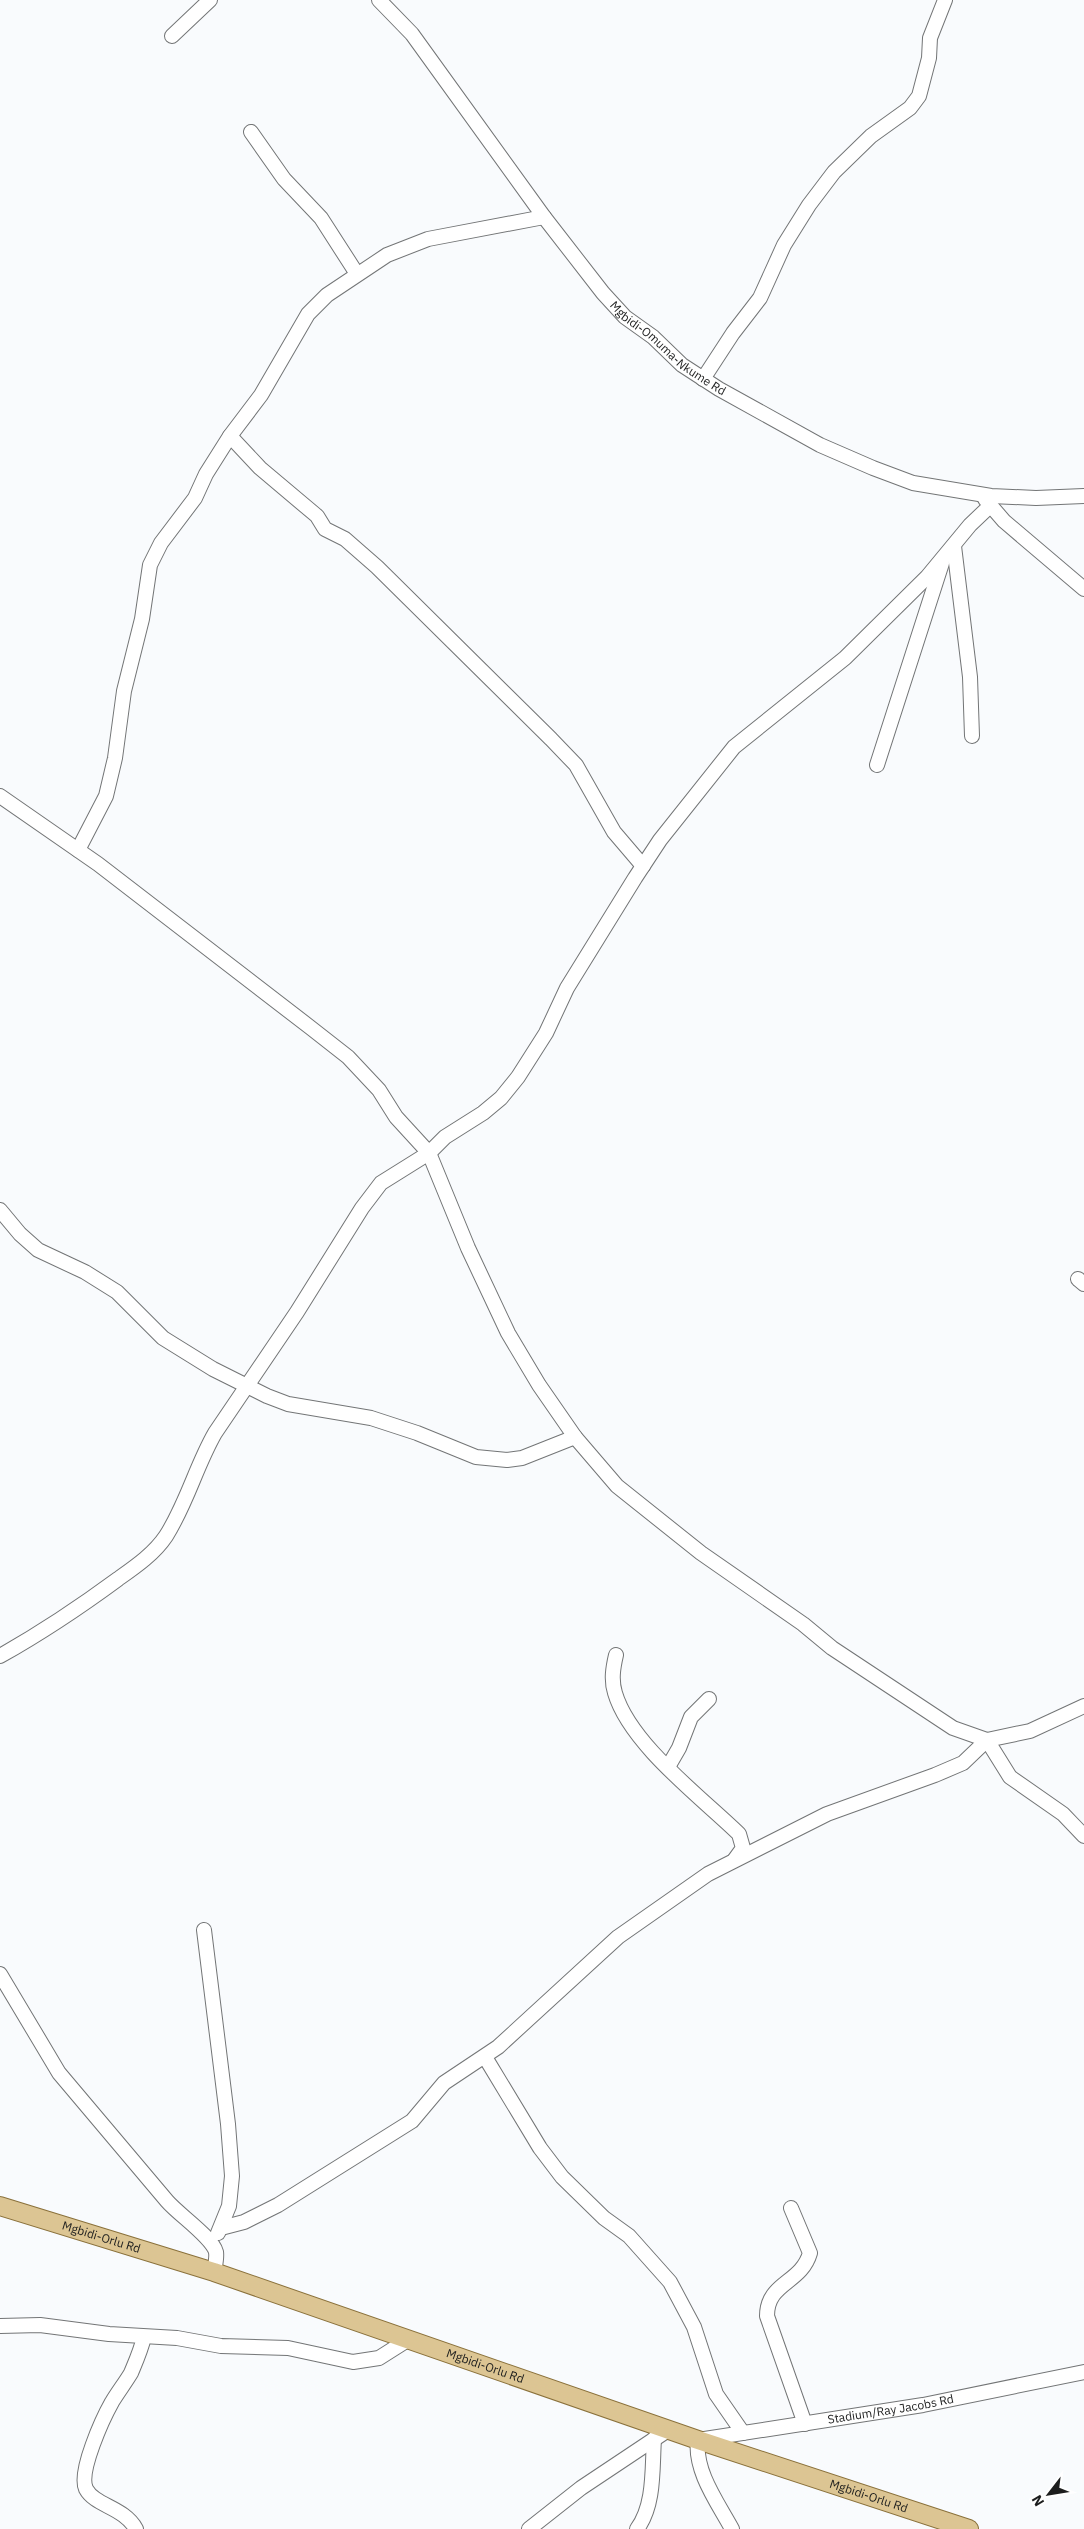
<svg xmlns="http://www.w3.org/2000/svg" width="1084" height="2529" viewBox="0 0 1084 2529" font-family="'IBM Plex Sans',sans-serif">
<style>
.lines{fill:none;stroke-linecap:round;stroke-linejoin:round}
.minor-casing{stroke:#737576;stroke-width:16}
.major-casing{stroke:#8a713b;stroke-width:20}
.minor{stroke:#fff;stroke-width:14}
.major{stroke:#dcc593;stroke-width:18}
.labels{text-anchor:middle;stroke-width:4;stroke-linejoin:round;paint-order:stroke}
.street-label{font-size:12px;fill:#1c1d1d;stroke:#fff}
</style>
<rect width="100%" height="100%" fill="#f9fbfd"/>
<g class="lines">
<g class="minor-casing">
<g id="minor">
<path id="s1" d="M 379,0 L 412,34 L 544,217 L 603,293 L 625,317 L 653,337 L 682,365 L 719,389 L 820,445 L 873,468 L 913,483 L 991,496 L 1036,498 L 1084,496"/>
<polyline points="172,36 210,0"/>
<polyline points="251,132 284,179 321,218 357,274"/>
<polyline points="703,379 733,333 760,298 784,245 809,205 834,172 871,136 910,108 919,96 929,58 930,38 945,0"/>
<polyline points="230,436 260,468 317,516 325,529 345,539 377,567 551,739 576,765 614,832 643,866"/>
<polyline points="985,499 1004,521 1084,589"/>
<polyline points="954,546 970,677 972,736"/>
<polyline points="877,765 942,563"/>
<polyline points="0,796 98,864 311,1028 348,1057 379,1090 396,1117 429,1153 468,1248 508,1333 539,1385 575,1437 617,1486 701,1553 803,1624 832,1648 953,1728 987,1740 1010,1777 1063,1814 1084,1836"/>
<polyline points="78,850 106,796 115,758 124,691 142,619 150,565 161,543 195,498 206,474 230,436 261,395 308,314 327,295 387,255 428,239 544,217"/>
<polyline points="0,1210 20,1234 38,1250 85,1272 117,1292 163,1338 213,1369 267,1396 288,1404 371,1418 417,1433 476,1457 507,1460 522,1458 575,1437"/>
<polyline points="1078,1279 1084,1284"/>
<path d="M 616,1655 C 613,1668 611,1680 615,1693 C 630,1744 701,1797 739,1834 L 743,1848 L 735,1859"/>
<path d="M 0,1656 C 41,1633 80,1607 118,1579 C 135,1567 154,1554 166,1536 C 187,1503 196,1466 215,1433 L 297,1312 L 362,1208 L 381,1183 L 429,1153 L 445,1137 L 483,1113 L 501,1098 L 518,1077 L 546,1033 L 567,988 L 635,878 L 660,840 L 734,747 L 845,658 L 927,577 L 970,525 L 990,506"/>
<polyline points="668,1767 679,1748 691,1717 709,1699"/>
<polyline points="204,1930 228,2124 232,2176 229,2206 218,2233"/>
<path d="M 0,1974 L 59,2073 L 167,2201 C 179,2215 212,2237 216,2252 C 217,2258 215,2266 214,2272"/>
<polyline points="485,2057 540,2148 562,2177 604,2218 629,2236 670,2282 694,2327 716,2394 743,2433"/>
<path d="M 791,2208 L 810,2253 C 801,2284 767,2282 767,2316 L 805,2424"/>
<polyline points="221,2228 244,2222 278,2205 412,2121 444,2083 498,2047 618,1937 708,1874 827,1814 935,1775 963,1763 987,1740 1030,1731 1084,1706"/>
<polyline points="0,2326 40,2325 109,2334 177,2338 221,2346 288,2348 353,2362 379,2358 409,2339"/>
<path d="M 136,2529 C 124,2507 95,2506 86,2489 C 78,2472 103,2418 112,2402 C 118,2392 125,2383 131,2373 C 136,2361 141,2350 144,2337"/>
<polyline points="529,2529 581,2488 668,2430"/>
<path d="M 637,2529 C 655,2505 652,2468 654,2439"/>
<path id="s2" d="M 732,2529 C 718,2503 694,2471 698,2440 L 923,2405 L 1084,2372"/>
</g>
</g>
<g class="major-casing">
<g id="major">
<path id="s3" d="M 0,2206 L 214,2272 L 698,2440 L 969,2529"/>
</g>
</g>
<use href="#minor" class="minor"/>
<use href="#major" class="major"/>
</g>
<g class="labels">
<g class="street-label">
<text dy="4" stroke="none"><textPath href="#s1" startOffset="455">Mgbidi-Omuma-Nkume Rd</textPath></text>
<text dy="4" stroke="none"><textPath href="#s3" startOffset="106">Mgbidi-Orlu Rd</textPath></text>
<text dy="4" stroke="none"><textPath href="#s3" startOffset="511">Mgbidi-Orlu Rd</textPath></text>
<text dy="4" stroke="none"><textPath href="#s2" startOffset="292">Stadium/Ray Jacobs Rd</textPath></text>
<text dy="4" stroke="none"><textPath href="#s3" startOffset="916">Mgbidi-Orlu Rd</textPath></text>
</g>
</g>
<g transform="translate(1049 2494) rotate(239)" stroke="#ffffff" stroke-width="4" paint-order="stroke">
<path d="M0-4L9 19L0 12L-9 19Z" fill="#1c1d1d"/>
<text y="-8" font-size="14" font-weight="bold" text-anchor="middle" fill="#1c1d1d">N</text>
</g>
</svg>
